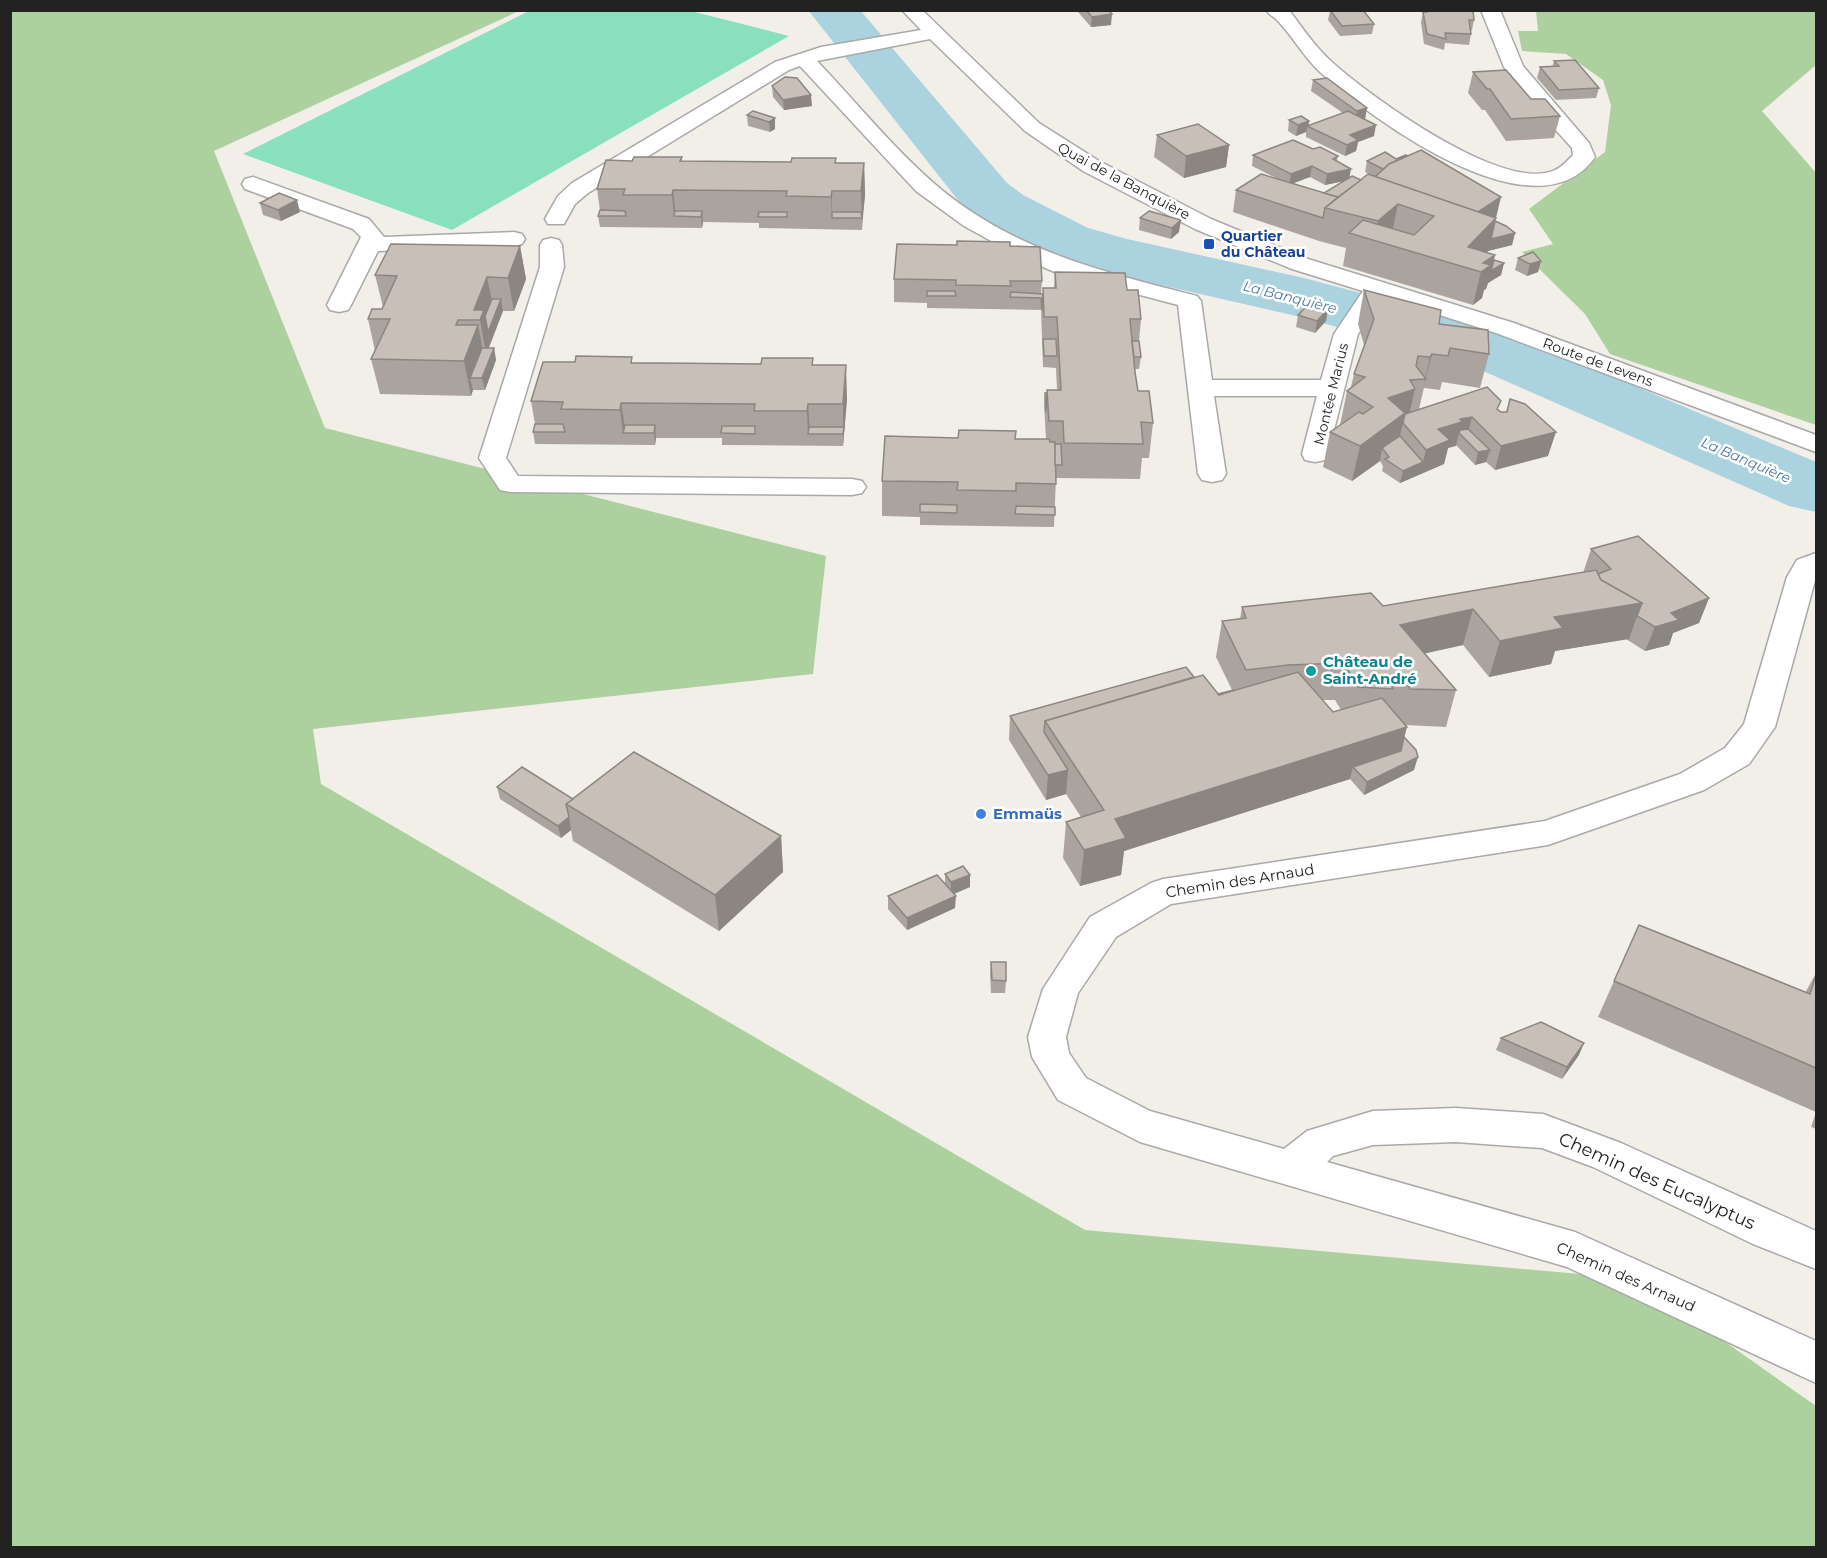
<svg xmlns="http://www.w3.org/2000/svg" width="1827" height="1558" viewBox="0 0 1827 1558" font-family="Montserrat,sans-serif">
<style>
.forest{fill:#add19e}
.pitch{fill:#88e0be}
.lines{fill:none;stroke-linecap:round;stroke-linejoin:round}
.river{fill:#aad3df;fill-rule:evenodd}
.minor-casing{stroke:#a9a9a9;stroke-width:3}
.minor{fill:#fff;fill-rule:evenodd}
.wall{fill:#aba49e;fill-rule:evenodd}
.shaded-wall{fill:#8b8681}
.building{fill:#c7bfb8;stroke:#8b8681;stroke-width:1.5}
.transit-dot{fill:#1a4fb4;stroke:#fff;stroke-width:2}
.culture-dot{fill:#0f9aa8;stroke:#fff;stroke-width:2}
.shop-dot{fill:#3f7fe0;stroke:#fff;stroke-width:2}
.labels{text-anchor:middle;stroke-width:5;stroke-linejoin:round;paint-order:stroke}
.far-street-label{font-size:14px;fill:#222;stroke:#fff}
.far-transit-label{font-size:14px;font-weight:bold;fill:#164399;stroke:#fff;text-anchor:start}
.far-water-label{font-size:14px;font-style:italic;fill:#4a7aab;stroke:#fff}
.culture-label{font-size:15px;font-weight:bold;fill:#0d838f;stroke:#fff;text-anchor:start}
.shop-label{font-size:15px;font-weight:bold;fill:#366cbe;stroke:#fff;text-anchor:start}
.street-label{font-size:15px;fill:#222;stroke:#fff}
.near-street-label{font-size:18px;fill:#222;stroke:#fff}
</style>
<rect width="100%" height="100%" fill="#f2efe9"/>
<g class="forest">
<polygon points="11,11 519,11 214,151 325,428 826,556 813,674 313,729 321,784 1085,1230 1636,1279 1816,1406 1816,1547 11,1548"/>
<polygon points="1536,11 1816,11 1816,65 1762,111 1816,173 1816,425 1610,354 1585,314 1522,252 1553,244 1529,209 1605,152 1611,105 1603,80 1566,54 1522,51 1518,31 1538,31"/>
</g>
<polygon class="pitch" points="531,10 691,11 789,36 452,230 243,154"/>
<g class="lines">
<polygon class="river" points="808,10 860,10 1007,183 1023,195 1088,228 1127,239 1304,278 1504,331 1816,462 1816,512 1789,506 1456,359 1292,315 1113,274 1044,254 981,221 965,209"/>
<g class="minor-casing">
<g id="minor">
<path d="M 902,10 L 922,10 L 1039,123 L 1099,161 L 1211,219 L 1308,259 L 1514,323 L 1816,435 L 1816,452 L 1496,333 L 1383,297 L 1358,334 L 1328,454 L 1325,460 L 1315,462 L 1305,460 L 1302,454 L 1317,396 L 1214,396 L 1226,474 L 1222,480 L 1212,482 L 1202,480 L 1198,474 L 1178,305 L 1057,273 L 1022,258 L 964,226 L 916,191 L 800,66 L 789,70 L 588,193 L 575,204 L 564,224 L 548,224 L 545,219 L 558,196 L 572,183 L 775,62 L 821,47 L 921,30 ZM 930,39 L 1025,131 L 1083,171 L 1195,229 L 1292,269 L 1363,291 L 1334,334 L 1321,380 L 1212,380 L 1201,301 L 1197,296 C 1107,273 1018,252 943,191 C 897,153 858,104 817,61 Z"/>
<path d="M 1266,10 L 1289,10 C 1303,29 1316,48 1333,63 C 1371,97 1504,194 1555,170 C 1562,167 1568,160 1573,155 L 1572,148 L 1527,98 L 1504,67 L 1481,10 L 1500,10 L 1523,66 L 1589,143 L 1595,157 C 1537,241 1371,119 1320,72 C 1303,56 1292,35 1276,19 C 1273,16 1269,15 1266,10 Z"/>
<polygon points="253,177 369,219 384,237 514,232 522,234 525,239 522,244 514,246 378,251 351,305 348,310 339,312 330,310 327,305 361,237 353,229 245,189 242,184 245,179"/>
<polygon points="551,238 559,240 562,245 564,267 506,458 518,476 852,479 862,481 866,487 862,493 852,495 510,492 500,490 479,458 540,267 540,245 543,240"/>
<polygon points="1816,553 1816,577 1775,727 1749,764 1704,790 1548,845 1171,904 1116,937 1078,993 1066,1037 1069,1053 1086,1078 1150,1111 1284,1149 1307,1131 1373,1111 1456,1108 1543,1114 1621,1143 1816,1231 1816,1269 1753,1244 1593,1167 1542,1148 1456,1142 1373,1145 1333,1156 1327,1162 1575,1232 1816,1341 1816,1383 1567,1267 1140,1142 1058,1100 1032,1057 1028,1037 1043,989 1090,917 1151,883 1163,879 1545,821 1680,774 1725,748 1744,724 1787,577 1797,560"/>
</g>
</g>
<use href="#minor" class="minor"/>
</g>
<g class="wall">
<polygon points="1079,10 1108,10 1111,25 1091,27 1078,12"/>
<polygon points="1305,10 1363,10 1374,24 1372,34 1340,36 1328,20 1330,11 1306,12"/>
<polygon points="1422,10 1473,10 1474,20 1472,30 1471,30 1471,34 1469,45 1445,43 1444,50 1424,44 1421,22 1423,13"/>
<polygon points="1554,61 1599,88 1596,98 1556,100 1537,78 1540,67 1552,67"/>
<polygon points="1473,72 1531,99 1560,116 1554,138 1506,141 1485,110 1482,110 1468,93"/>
<polygon points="1313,80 1367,108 1365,119 1363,119 1374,136 1358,142 1356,151 1345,156 1306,137 1306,132 1296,136 1288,131 1289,120 1309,121 1309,126 1343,113 1311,91"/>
<polygon points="772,86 812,106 784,110 773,97"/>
<polygon points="747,115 775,118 775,129 770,132 748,126"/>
<polygon points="1157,135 1229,145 1226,167 1184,178 1154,157"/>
<path d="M 1313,149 L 1338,156 L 1337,161 L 1349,178 L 1361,180 L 1373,176 L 1365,172 L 1367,161 L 1496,218 L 1495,221 L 1515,233 L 1512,245 L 1488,251 L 1486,253 L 1495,255 L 1494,260 L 1504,263 L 1501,275 L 1488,283 L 1486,289 L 1484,290 L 1482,298 L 1473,305 L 1343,266 L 1346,248 L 1319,241 L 1233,212 L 1236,190 L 1276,178 L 1252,166 L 1253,155 ZM 1310,177 L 1325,185 L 1344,181 L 1324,193 L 1293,183 Z"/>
<polygon points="682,157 682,161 791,162 836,158 836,163 864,163 865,195 862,230 759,228 759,223 703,222 702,228 600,227 598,216 600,210 597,189 632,161"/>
<polygon points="260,203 300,212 281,221 263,215"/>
<polygon points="1149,211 1179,232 1171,239 1139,230 1140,218"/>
<polygon points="520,246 526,279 514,311 503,311 489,348 494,348 496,360 485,390 473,390 471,396 380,394 371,359 375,351 368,319 382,309 383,307 375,275"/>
<polygon points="1010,246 1042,281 1041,294 1043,294 1043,288 1054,288 1055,272 1127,290 1141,319 1139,341 1141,357 1139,369 1135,369 1138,391 1153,423 1149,458 1142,458 1140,479 1056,478 1054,527 920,525 920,517 882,516 882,481 1015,439 1046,439 1044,405 1045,393 1057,390 1056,368 1043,367 1041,310 927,308 927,303 894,302 894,279"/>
<polygon points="1518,258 1541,261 1538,272 1527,276 1515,270"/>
<polygon points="1364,290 1439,324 1489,354 1480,388 1442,382 1440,390 1424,388 1419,409 1499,410 1501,412 1506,412 1510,399 1548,456 1495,470 1486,462 1475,465 1456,445 1448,448 1444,464 1400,483 1382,471 1383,466 1380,461 1352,481 1323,467 1330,432 1340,425 1347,391 1351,387 1354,374 1364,345 1358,324"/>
<polygon points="1328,309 1326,321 1315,333 1296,327 1298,315"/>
<polygon points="813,358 813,365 847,399 843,446 722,445 722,438 656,438 655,445 535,444 533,432 535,424 531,401 633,363 761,364"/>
<path d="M 1591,549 L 1709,598 L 1699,623 L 1673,633 L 1669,645 L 1645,651 L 1626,639 L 1555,651 L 1551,664 L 1489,677 L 1463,645 L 1425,653 L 1456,690 L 1446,727 L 1405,725 L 1407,727 L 1404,737 L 1414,770 L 1364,795 L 1350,779 L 1124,851 L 1121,875 L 1080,886 L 1063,858 L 1066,822 L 1081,817 L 1066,794 L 1046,800 L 1009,740 L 1010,716 L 1194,677 L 1218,694 L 1232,690 L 1216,657 L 1222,621 L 1240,619 L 1242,607 L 1383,606 L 1583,573 ZM 1322,700 L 1335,700 L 1341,710 L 1333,712 Z"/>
<polygon points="497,787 573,799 781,836 783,872 719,931 573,841 571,830 561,838 500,799"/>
<polygon points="945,874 970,875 970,887 954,894 955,908 907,930 888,909 888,896 945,883"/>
<polygon points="1639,925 1805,993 1816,973 1816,1129 1811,1127 1816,1112 1598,1017"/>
<polygon points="991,962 1006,981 1005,993 991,993 990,974"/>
<polygon points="1501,1038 1579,1055 1562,1079 1496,1050"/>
</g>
<g class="shaded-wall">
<polygon points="1112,14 1111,25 1091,27 1092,17"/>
<polygon points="811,95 812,106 784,110 783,100"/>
<polygon points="1367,108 1365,119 1355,121 1357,111"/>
<polygon points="775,118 775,129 770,132 769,122"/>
<polygon points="1309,121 1306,132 1296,136 1298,125"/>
<polygon points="1376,125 1374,136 1358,142 1356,151 1345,156 1347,145 1350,135"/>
<polygon points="1229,145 1226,167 1184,178 1186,156"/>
<polygon points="864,163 865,195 862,222 861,191"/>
<polygon points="1312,166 1310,177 1289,185 1291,174"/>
<polygon points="1351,169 1349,180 1325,185 1327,174"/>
<polygon points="673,190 676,216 674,216 672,195"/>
<polygon points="832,191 832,218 831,197"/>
<polygon points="1501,197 1491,239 1515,233 1512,245 1488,251 1471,269 1468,247 1468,218"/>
<polygon points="297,200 300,212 281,221 278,210"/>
<polygon points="1398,204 1391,237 1374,240 1378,221"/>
<polygon points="702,211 703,223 702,228 701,217"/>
<polygon points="1181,220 1179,232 1171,239 1172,228"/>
<polygon points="520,246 526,279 514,311 508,278"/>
<polygon points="1495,255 1491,271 1504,263 1501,275 1488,283 1486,289 1484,290 1482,298 1473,305 1483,263"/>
<polygon points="1541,261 1538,272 1527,276 1530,264"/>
<polygon points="487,277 494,311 487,328 490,344 486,354 480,320 474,310"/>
<polygon points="501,299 503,311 490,344 488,332"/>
<polygon points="1328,309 1326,321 1315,333 1317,321"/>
<polygon points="478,325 485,360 470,378 473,390 471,396 464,361"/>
<polygon points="494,348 496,360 485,390 482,378"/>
<polygon points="1432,354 1423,389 1430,357"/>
<polygon points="846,365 847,399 843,446 843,404"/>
<polygon points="1415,389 1407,424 1403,423 1397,448 1382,448 1380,461 1352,481 1360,446 1388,398"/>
<polygon points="621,403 626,433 623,433 620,410"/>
<polygon points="808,404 810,434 808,434 807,411"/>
<polygon points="1472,417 1466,440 1459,433 1456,446 1448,448 1444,464 1400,483 1403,471 1423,462 1426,450 1438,429 1460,419"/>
<polygon points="655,425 656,438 655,445 654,433"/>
<polygon points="1556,432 1548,456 1495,470 1501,446"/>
<polygon points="1490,450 1486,462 1475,465 1478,452"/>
<polygon points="1709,598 1699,623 1673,633 1669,645 1645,651 1655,627 1671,613"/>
<polygon points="1642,603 1629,639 1555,651 1551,664 1489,677 1500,641 1554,617"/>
<polygon points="1473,609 1463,645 1391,661 1400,625"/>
<polygon points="1407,727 1397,764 1353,767 1350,779 1124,851 1121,875 1080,886 1084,850 1115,819"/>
<polygon points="1418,757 1414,770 1364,795 1367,782"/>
<polygon points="1068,770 1066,794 1046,800 1048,775"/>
<polygon points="569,817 571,830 561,838 558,826"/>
<polygon points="781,836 783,872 719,931 715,895"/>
<polygon points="970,875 970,887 951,895 951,882"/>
<polygon points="956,896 955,908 907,930 907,918"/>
<polygon points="1584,1043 1579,1055 1562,1079 1567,1067"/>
</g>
<g class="building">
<polygon points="1086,10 1108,10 1112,14 1092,17"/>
<polygon points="1330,10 1363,10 1374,24 1342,26"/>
<polygon points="1427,10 1473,10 1474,20 1469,20 1471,34 1445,33 1446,39 1427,34 1423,12 1427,12"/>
<polygon points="1575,60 1599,88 1559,90 1540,67 1559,66 1554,61"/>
<polygon points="1506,70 1531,99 1545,99 1560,116 1511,119 1490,89 1487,89 1473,72"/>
<polygon points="785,77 797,78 811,95 783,100 772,86"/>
<polygon points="1327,78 1367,108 1357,111 1313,80"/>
<polygon points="753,111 775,118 769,122 747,115"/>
<polygon points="1348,111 1376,125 1350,135 1358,140 1347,145 1307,126"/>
<polygon points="1301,116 1309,121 1298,125 1289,120"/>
<polygon points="1198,124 1229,145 1186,156 1157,135"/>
<polygon points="1293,140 1313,149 1320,147 1338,156 1333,159 1351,169 1327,174 1312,166 1291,174 1253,155"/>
<polygon points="1421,150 1501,197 1478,212 1375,177 1389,164"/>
<polygon points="1385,152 1396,159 1406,155 1407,156 1389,164 1383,169 1367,161"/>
<polygon points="634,157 682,157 680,161 791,162 792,158 836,158 835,163 864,163 861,191 832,191 831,197 786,196 787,191 673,190 672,195 623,195 625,189 597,189 606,160 632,161"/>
<polygon points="1261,174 1338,197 1325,208 1323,218 1236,190"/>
<polygon points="1368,174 1496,218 1468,247 1495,255 1483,263 1491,265 1481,272 1349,233 1363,220 1414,235 1434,216 1398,204 1378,221 1325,208"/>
<polygon points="1352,176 1361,180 1338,197 1324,193"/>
<polygon points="279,193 297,200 278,210 260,203"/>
<polygon points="600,210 625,211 626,216 598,216"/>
<polygon points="675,211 702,211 701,217 674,216"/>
<polygon points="1149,211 1181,220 1172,228 1140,218"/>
<polygon points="759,212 787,212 787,217 758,217"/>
<polygon points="832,212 861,212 862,218 832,218"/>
<polygon points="1495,221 1506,226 1515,233 1491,239"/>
<polygon points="957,241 1010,242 1010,246 1040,247 1042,281 1010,281 1011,286 956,285 956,280 894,279 897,244 957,245"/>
<polygon points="391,244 520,246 508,278 487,277 474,310 484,310 480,320 458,320 456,325 478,325 464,361 371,359 390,319 368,319 372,309 382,309 397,276 375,275"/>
<polygon points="1533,252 1541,261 1530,264 1518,258"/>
<polygon points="1494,260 1504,263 1491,271"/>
<polygon points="1055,272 1125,273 1127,290 1138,290 1141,319 1130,319 1135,372 1138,391 1149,391 1153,423 1141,422 1143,444 1064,443 1063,421 1049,421 1047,390 1061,390 1057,317 1044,317 1043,288 1056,288"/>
<polygon points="1364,290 1441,310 1439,324 1488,330 1489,354 1450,348 1448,356 1432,354 1430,357 1418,356 1416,366 1426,379 1410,380 1415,389 1388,398 1405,413 1360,446 1330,432 1359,412 1363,414 1373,407 1347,391 1365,377 1354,374 1374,319"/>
<polygon points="927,291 955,291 956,296 927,296"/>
<polygon points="1011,292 1043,294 1042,310 1041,298 1010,297"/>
<polygon points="492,299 501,299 488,332 485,316"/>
<polygon points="1310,303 1328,309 1317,321 1298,315"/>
<polygon points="1043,339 1056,339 1057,356 1044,356"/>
<polygon points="1132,341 1139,341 1141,357 1134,357"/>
<polygon points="482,348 494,348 482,378 470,378"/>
<polygon points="576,356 632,357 631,363 661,363 761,364 762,358 813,358 812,365 846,365 843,404 808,404 807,411 754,411 755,404 621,403 620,410 561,409 563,402 531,401 543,362 575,362"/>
<polygon points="1487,387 1501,401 1497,409 1501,412 1507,412 1510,399 1525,404 1556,432 1501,446 1472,417 1460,419 1462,422 1438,429 1450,440 1426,450 1403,423 1405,414"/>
<polygon points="1045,393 1047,393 1046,412"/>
<polygon points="535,424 563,424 565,432 533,432"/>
<polygon points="625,425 655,425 654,433 623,433"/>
<polygon points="722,426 755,426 755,434 721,433"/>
<polygon points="809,427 844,427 843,434 808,434"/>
<polygon points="1468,429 1490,450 1478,452 1459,433 1460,430"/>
<polygon points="959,430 1016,431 1015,439 1049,439 1050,442 1055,442 1056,484 1016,483 1016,491 957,490 958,482 882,481 885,436 958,438"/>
<polygon points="1400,436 1423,462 1403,471 1385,459 1389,457 1382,448"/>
<polygon points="1055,444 1061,444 1062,465 1055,465"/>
<polygon points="920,504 957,505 957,513 920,512"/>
<polygon points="1016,506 1055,507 1055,515 1015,514"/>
<polygon points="1638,536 1709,598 1671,613 1679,620 1655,627 1637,616 1642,603 1601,580 1598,574 1611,569 1591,549"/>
<polygon points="1596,570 1601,580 1642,603 1554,617 1563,628 1500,641 1473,609 1400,625 1456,690 1410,689 1405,680 1390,681 1393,689 1358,687 1344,663 1288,665 1246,670 1222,621 1246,618 1242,607 1371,593 1383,606"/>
<polygon points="1186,667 1194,677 1045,721 1044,732 1068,770 1048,775 1010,716"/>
<polygon points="1298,672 1333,712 1382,698 1407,727 1115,819 1126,838 1084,850 1066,822 1104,810 1045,721 1203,675 1219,695"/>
<polygon points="1234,690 1219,695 1218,694"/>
<polygon points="1404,737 1416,750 1418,757 1367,782 1353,767 1401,751"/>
<polygon points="634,752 781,836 715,895 566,804"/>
<polygon points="522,767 573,799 566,804 569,817 558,826 497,787"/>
<polygon points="963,866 970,875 951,882 945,874"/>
<polygon points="937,875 956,896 907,918 888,896"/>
<polygon points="1639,925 1810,994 1816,975 1816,1068 1614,981"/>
<polygon points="991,962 1006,962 1006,981 992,980"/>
<polygon points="1541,1022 1584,1043 1567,1067 1501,1038"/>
</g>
<rect class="transit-dot" x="1203" y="238" width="12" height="12" rx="3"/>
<circle class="culture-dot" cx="1311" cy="671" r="6"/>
<circle class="shop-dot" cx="981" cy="814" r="6"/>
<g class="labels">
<g class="far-street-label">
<text transform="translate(1124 181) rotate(28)" y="5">Quai de la Banquière</text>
<text transform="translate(1598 362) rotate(20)" y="5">Route de Levens</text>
<text transform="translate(1331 394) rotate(-76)" y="5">Montée Marius</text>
</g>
<g class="far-transit-label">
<text x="1221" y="241">Quartier<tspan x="1221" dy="16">du Château</tspan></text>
</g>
<g class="far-water-label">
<text transform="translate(1290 297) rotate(14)" y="5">La Banquière</text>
<text transform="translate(1746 460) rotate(23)" y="5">La Banquière</text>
</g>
<g class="culture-label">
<text x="1323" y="667">Château de<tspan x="1323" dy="17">Saint-André</tspan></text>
</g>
<g class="shop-label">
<text x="993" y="819">Emmaüs</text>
</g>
<g class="street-label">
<text transform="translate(1240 881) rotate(-9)" y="5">Chemin des Arnaud</text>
<text transform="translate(1626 1277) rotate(24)" y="5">Chemin des Arnaud</text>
</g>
<g class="near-street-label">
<text transform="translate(1657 1181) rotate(24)" y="6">Chemin des Eucalyptus</text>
</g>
</g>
<rect width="1827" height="1558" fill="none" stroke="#222222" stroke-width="24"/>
</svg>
